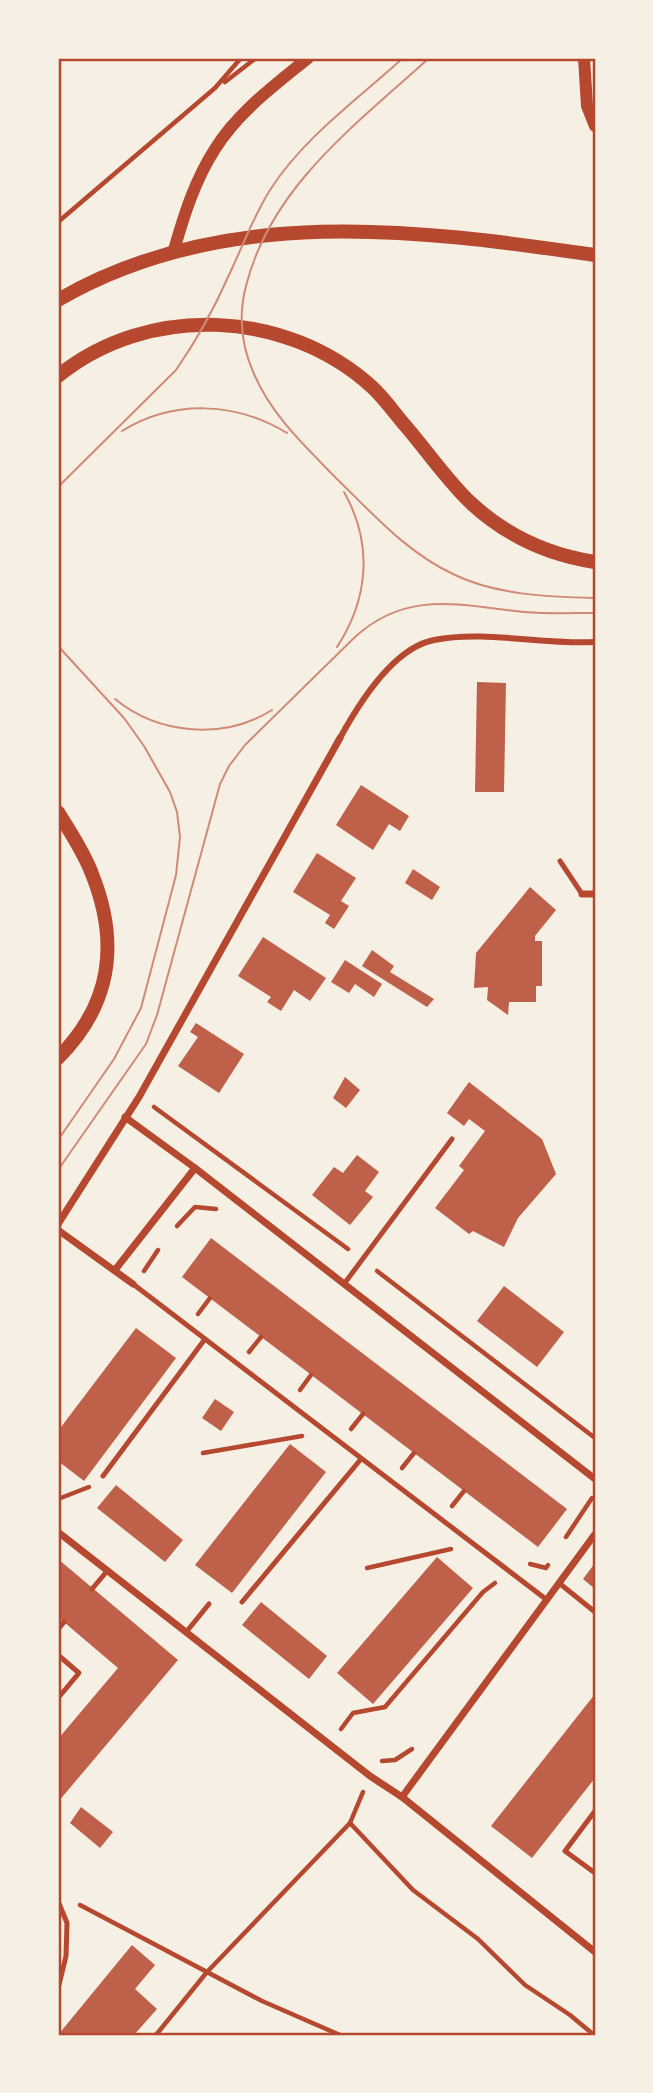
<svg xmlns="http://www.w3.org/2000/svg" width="653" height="2093" viewBox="0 0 653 2093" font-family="Lora,serif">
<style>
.building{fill:#bf614a}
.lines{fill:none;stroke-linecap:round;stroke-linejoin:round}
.path{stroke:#b5482f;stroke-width:4.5}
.service{stroke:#b5482f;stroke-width:5}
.pedestrian{stroke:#b5482f;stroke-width:6}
.minor{stroke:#b5482f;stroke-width:7}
.tertiary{stroke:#b5482f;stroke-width:12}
.secondary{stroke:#b5482f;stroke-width:14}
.tram{stroke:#cf8b77;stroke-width:2}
.neatline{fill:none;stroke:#b5482f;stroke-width:2.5}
</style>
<rect width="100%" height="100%" fill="#f6efe4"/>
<g class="building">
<polygon points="477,682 506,683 504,792 475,792"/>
<polygon points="361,785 409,816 400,831 389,824 373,850 336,825"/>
<polygon points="317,853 356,878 341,901 349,906 334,929 325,923 330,915 293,892"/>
<polygon points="413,869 440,887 432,900 405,883"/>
<polygon points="530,887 556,910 535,936 535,941 542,941 542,986 536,986 536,1002 509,1002 508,1015 487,1000 488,987 474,988 476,953"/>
<polygon points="263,937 326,978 310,1001 294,990 281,1011 267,1002 271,997 238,976"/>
<polygon points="372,950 394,966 390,972 434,999 427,1007 362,966"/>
<polygon points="345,960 382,984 374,997 355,984 349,993 331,982"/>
<polygon points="196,1023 244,1054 219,1093 178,1066 198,1037 190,1032"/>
<polygon points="345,1077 360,1090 346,1108 333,1098"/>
<polygon points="469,1082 542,1139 556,1174 518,1218 504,1247 473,1231 469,1234 435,1208 464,1170 459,1166 485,1131 469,1119 464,1126 447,1113"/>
<polygon points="357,1155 379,1172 365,1191 373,1197 350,1225 312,1195 334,1167 343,1173"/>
<polygon points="211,1238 567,1509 538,1547 182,1277"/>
<polygon points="504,1286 564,1332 537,1367 477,1321"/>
<polygon points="136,1328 176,1358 84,1481 58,1461 58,1431"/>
<polygon points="215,1399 234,1412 221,1431 202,1418"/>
<polygon points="290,1444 326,1472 232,1593 195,1565"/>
<polygon points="116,1485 183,1540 165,1562 97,1508"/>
<polygon points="437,1557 473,1588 373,1704 337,1673"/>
<polygon points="58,1559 178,1660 58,1802 58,1739 118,1668 58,1617"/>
<polygon points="595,1563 595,1589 583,1579"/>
<polygon points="261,1602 327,1656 309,1679 242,1625"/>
<polygon points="595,1694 595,1778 532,1858 491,1826"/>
<polygon points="81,1807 113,1832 100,1848 70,1823"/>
<polygon points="132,1945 155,1965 135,1989 157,2009 134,2035 58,2035"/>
</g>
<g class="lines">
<g class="path">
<polyline points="225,82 256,58"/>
<polyline points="58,222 215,88 241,58"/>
<polyline points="154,1107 348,1249"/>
<polyline points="177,1226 195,1207 216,1209"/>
<polyline points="144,1271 158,1250"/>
<polyline points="377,1271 595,1438"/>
<polyline points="198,1314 210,1298"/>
<polyline points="249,1352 261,1337"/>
<polyline points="300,1390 311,1375"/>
<polyline points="351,1429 363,1414"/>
<polyline points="203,1453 302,1436"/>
<polyline points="402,1468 414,1453"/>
<polyline points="58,1499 89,1487"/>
<polyline points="452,1506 464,1491"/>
<polyline points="566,1537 592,1498"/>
<polyline points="530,1564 546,1568 548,1565"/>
<polyline points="367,1568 451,1549"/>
<polyline points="341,1729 353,1713 385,1707 483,1592 495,1583"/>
<polyline points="382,1761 395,1760 412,1749"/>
<polyline points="350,1823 413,1890 478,1939 525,1985 570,2015 594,2035"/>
<polyline points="80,1905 262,2001 340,2035"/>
<polyline points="156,2035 207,1972 350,1823 363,1792"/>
</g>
<g class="service">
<polyline points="560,861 582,894"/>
<polyline points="133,1284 547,1600"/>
<polyline points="344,1284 452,1139"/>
<polyline points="103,1476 205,1339"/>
<polyline points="559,1583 595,1612"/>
<polyline points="92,1589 108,1570"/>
<polyline points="242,1602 361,1459"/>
<polyline points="58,1629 64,1622"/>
<polyline points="187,1631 209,1604"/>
<polyline points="58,1655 79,1673 58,1698"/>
<polyline points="595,1811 565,1851 595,1873"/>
<polyline points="58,1901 67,1923 66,1956 58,1989"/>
</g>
<path class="pedestrian" d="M 340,738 C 358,705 393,648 434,640 C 485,630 543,645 595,642"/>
<g class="minor">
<polyline points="582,894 595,894"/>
<polyline points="125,1117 195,1168 595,1479"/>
<polyline points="58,1224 139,1097 340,738"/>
<polyline points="58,1230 133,1284"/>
<polyline points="115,1270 195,1168"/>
<polyline points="58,1532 370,1776 402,1797 595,1952"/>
<polyline points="402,1797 595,1534"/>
</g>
<g class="tertiary">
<polyline points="584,58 587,106 595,126"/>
<path d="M 174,250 C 184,215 195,180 215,149 C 238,112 275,85 308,58"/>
</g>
<g class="secondary">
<path d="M 58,300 C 223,204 415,229 595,255"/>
<path d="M 58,376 C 148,303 286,309 372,387 C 383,397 393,411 403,423 C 425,448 448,482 472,504 C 507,536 549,555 595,562"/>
<path d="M 58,812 C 70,832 84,852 92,874 C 120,944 111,1005 58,1058"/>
</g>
<g class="tram">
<path d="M 429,58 C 357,124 271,186 246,286 C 238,316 242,347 254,374 C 272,416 305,446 336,478 C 373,514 407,553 455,575 C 497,595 549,597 595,598"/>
<path d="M 122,431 C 174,399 236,402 287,433"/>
<path d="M 58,487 L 176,370 C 196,341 214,309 228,277 C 242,248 253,217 270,190 C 303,138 358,99 403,58"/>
<polyline points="58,646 124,718 144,746 170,792 177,812 180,837 176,875 141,1008 114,1059 58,1140"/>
<path d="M 337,647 C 369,598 373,543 344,492"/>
<path d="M 115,699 C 159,735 224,740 272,710"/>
<path d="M 58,1170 L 146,1044 L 157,1015 L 220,784 L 229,766 L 245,745 L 356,636 C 409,589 461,606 525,612 C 548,614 572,613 595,613"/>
</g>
</g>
<rect width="653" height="2093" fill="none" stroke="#f6efe4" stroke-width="119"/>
<rect x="60" y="60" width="534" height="1974" class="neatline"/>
</svg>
